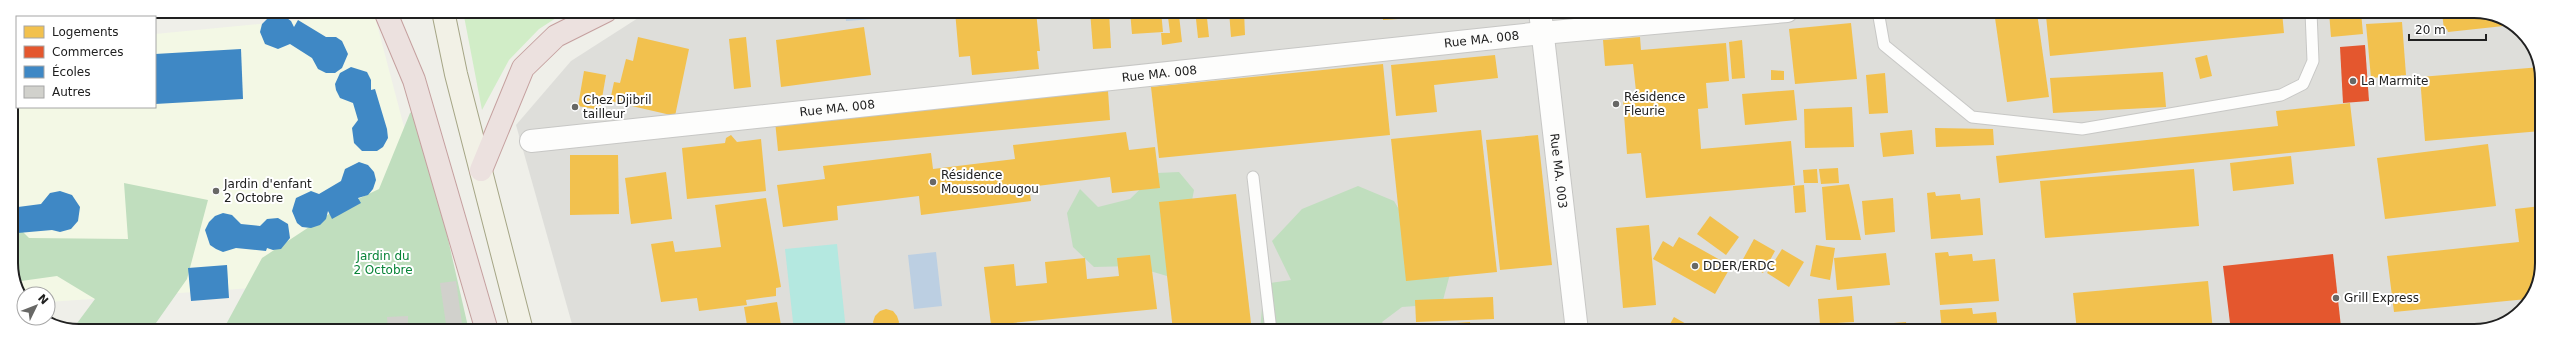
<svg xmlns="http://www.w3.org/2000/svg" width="2553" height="342" viewBox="0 0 2553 342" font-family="'DejaVu Sans',sans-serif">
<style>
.residential{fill:#dededa}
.education{fill:#f3f8e5}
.grass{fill:#d1edc7}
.forest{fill:#c0debe}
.pitch{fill:#b4e8e0}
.water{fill:#bccfe2}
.homes{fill:#f2c14e}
.shops{fill:#e4572e}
.schools{fill:#3f88c5}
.building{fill:#d1d1cc}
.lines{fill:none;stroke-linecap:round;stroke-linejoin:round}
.lane-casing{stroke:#c7c7c5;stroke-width:13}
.street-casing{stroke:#c7c7c5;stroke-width:24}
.primary-casing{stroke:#a5a585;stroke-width:24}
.highway-casing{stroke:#c5a09f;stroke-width:24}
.lane{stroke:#fdfdfc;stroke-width:11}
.street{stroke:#fdfdfc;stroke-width:22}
.primary{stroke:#f2f1e6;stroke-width:22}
.highway{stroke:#ece1df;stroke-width:22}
.poi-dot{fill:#686866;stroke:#fff;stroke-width:1.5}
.labels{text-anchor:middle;stroke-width:4;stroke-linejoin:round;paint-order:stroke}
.street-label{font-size:12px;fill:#202020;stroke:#fff}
.poi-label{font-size:12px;fill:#202020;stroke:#fff;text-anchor:start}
.park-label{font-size:12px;fill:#098438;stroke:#fff}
.rim{fill:none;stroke:#202020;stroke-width:2}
</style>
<rect width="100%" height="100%" fill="#efefe9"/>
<polygon class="residential" points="649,11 2482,12 2519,28 2541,66 2541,271 2519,314 2474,331 574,331 516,125 571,61"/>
<polygon class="education" points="374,13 443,275 48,302 48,294 24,294 24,298 13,280 11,79 17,52 17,107 155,107 155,34"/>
<polygon class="grass" points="463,11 567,11 539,29 509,60 482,110"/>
<g class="forest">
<polygon points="418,108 469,331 223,330 262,258 335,210 379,189 410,113"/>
<polygon points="1179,172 1194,190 1186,232 1167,276 1133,266 1094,267 1073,247 1067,213 1080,189 1098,207 1130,199 1157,173"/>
<polygon points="124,183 208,200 187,279 151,330 72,330 95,299 57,276 14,282 13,222 29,238 128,239"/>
<polygon points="1358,186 1394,201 1414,235 1451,270 1442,304 1402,307 1382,322 1389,331 1260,331 1264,284 1291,280 1272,241 1302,209"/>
</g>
<polygon class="pitch" points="837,244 846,331 794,331 785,249"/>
<g class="water">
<polygon points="845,11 873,11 873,19 846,21"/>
<polygon points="936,252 942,306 914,309 908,255"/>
</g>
<g class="homes">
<polygon points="955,11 1036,11 1040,51 1037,51 1039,69 972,75 970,56 959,57"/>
<polygon points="1090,11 1109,11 1111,48 1093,49"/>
<polygon points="1130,11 1161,11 1163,32 1132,34"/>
<polygon points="1229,11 1244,11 1245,35 1231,37"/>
<polygon points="1383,11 1397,11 1398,19 1383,20"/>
<rect x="1498" y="11" width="11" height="2"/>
<polygon points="2096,11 2282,12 2284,33 2050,56 2046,16"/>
<polygon points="2329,12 2361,12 2363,34 2331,37"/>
<polygon points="2370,12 2385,12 2386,13 2371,14"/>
<polygon points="2442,12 2482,12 2513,25 2448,32 2447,29 2444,30"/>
<polygon points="2037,13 2049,97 2007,102 1995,18"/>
<polygon points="1179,15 1182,42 1162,45 1161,33 1170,33 1168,17"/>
<polygon points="1207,18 1209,37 1198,38 1196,19"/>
<polygon points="2402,22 2406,75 2371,78 2366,24"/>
<polygon points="1851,23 1857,79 1795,84 1789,29"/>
<polygon points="864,27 871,75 781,87 776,40"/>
<polygon points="638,37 689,49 675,116 610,101 614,82 620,83 626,59 633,61"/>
<polygon points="746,37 751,87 734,89 729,39"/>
<polygon points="1640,37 1641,50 1726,43 1729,81 1706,83 1708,108 1698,109 1701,149 1791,141 1795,185 1646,198 1641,153 1627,154 1623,101 1637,100 1633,64 1605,66 1603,40"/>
<polygon points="1742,40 1745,78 1732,79 1729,42"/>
<polygon points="1495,55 1498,78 1434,85 1437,112 1396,116 1391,65"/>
<polygon points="2207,55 2212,76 2200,79 2195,58"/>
<polygon points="1383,64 1390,135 1159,158 1151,87"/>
<polygon points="2541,67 2541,131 2425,141 2420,77"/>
<polygon points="1771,70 1784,71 1784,80 1771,80"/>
<polygon points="584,71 606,75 600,110 578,106"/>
<polygon points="2163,72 2166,107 2053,113 2050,78"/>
<polygon points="1885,73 1888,113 1869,114 1866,75"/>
<polygon points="1794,90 1797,120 1745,125 1742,94"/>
<polygon points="1108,91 1110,120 778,151 775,121"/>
<polygon points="2350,103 2355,146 1999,183 1996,156 2278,126 2276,111"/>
<polygon points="1852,107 1854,147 1805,148 1804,109"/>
<polygon points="1935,128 1993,129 1994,145 1936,147"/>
<polygon points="1481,130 1497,272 1406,281 1391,139"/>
<polygon points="1912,130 1914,154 1883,157 1880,133"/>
<polygon points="1126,132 1129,150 1155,147 1160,188 1112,193 1110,177 1029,187 1031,201 921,215 919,196 837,206 838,220 783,227 777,185 825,179 823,166 931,153 933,169 1015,159 1013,145"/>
<polygon points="731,135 737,142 761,139 766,191 687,199 682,148 725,143 726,138"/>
<polygon points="1538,135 1552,265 1500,270 1486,140"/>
<polygon points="2488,144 2496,206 2385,219 2377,158"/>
<polygon points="570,155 618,155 619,214 570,215"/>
<polygon points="2291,156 2294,184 2233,191 2230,163"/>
<polygon points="1838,168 1839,183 1821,184 1819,169"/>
<polygon points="1817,169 1818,183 1804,183 1803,170"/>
<polygon points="2194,169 2199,226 2045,238 2040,181"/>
<polygon points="666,172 672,219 631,224 625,178"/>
<polygon points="1849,184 1861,240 1826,240 1822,187"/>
<polygon points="1804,185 1806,212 1795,213 1793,186"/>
<polygon points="1935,192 1936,196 1960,194 1961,200 1980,198 1983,235 1931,239 1927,193"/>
<polygon points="1236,194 1251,323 1192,331 1173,331 1159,202"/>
<polygon points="766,198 781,287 776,288 776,296 746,300 747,305 699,311 697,298 661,302 651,244 673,241 675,252 721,247 715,205"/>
<polygon points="1893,198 1895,232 1865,235 1862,201"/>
<polygon points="2541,206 2541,271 2527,299 2394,312 2387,256 2519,242 2515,209"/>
<polygon points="1710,216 1739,237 1726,255 1697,234"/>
<polygon points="1649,225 1656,305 1623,308 1616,228"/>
<polygon points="1679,237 1722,261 1721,263 1730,268 1715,294 1653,259 1663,241 1673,247"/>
<polygon points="1754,239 1775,251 1763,273 1742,261"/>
<polygon points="1816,245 1835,248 1830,280 1810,276"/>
<polygon points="1782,249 1804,262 1789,287 1767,273"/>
<polygon points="1948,252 1949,256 1972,254 1973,261 1995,259 1999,301 1940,305 1935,253"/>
<polygon points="1886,253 1890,285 1837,290 1834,258"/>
<polygon points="1150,255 1157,309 991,325 984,267 1014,264 1016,286 1047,283 1045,262 1085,258 1087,279 1119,276 1117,258"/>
<polygon points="2208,281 2213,331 2077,331 2073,293"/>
<polygon points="1852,296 1854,322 1820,324 1818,299"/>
<polygon points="1493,297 1494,319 1416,322 1415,300"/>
<polygon points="777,302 782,331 748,331 744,307"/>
<polygon points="1972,308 1973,314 1996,312 1998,331 1942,331 1940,310"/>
<polygon points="886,309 893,311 897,316 899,322 897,329 877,331 873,322 875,316 880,311"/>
<polygon points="1674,317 1695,329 1698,331 1657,331 1660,325 1667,329"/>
<polygon points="1470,322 1471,331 1442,331 1442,324"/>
<polygon points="1906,322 1907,331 1869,331 1869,325"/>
</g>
<g class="shops">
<polygon points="79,11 97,11 97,17 53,17"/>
<polygon points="2365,45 2369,101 2343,103 2340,47"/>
<polygon points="2333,254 2341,327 2300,331 2231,331 2223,266"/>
</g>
<g class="schools">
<polygon points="276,15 284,16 291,21 294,27 298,20 326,37 336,37 342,41 348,54 342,68 335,73 326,73 318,69 312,58 290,44 278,49 265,44 260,32 262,24 268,18"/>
<polygon points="241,49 243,99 155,104 155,54"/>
<polygon points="351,67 367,72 371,80 371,90 375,89 387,129 388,138 383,147 377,151 362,151 354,143 352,128 358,120 353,103 340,98 336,90 335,84 340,73"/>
<polygon points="359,162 368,165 374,172 376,180 373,189 368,195 358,198 361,203 332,219 328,211 326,219 320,225 311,228 302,227 297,223 292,211 296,198 311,191 319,194 341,181 345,169"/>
<polygon points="60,191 72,195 80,207 78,221 71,229 60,232 52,230 18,233 17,223 13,227 12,201 18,207 41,204 50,193"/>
<polygon points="223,213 232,215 241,224 260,226 267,219 278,218 288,224 290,238 281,249 273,250 267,248 266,251 236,248 223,252 216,249 210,245 205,230 209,222 215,216"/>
<polygon points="227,265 229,298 191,301 188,268"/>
</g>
<g class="building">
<polygon points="107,11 187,11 187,14 150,17 108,17"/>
<polygon points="456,281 463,331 447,331 440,283"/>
<polygon points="408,316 408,331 388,331 387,317"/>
</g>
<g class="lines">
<g class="lane-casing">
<g id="lane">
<polyline points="1878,11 1884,45 1972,117 2082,129 2281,95 2303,84 2313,61 2311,12"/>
<polyline points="1253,177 1271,331"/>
</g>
</g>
<g class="street-casing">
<g id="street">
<path id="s1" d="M 1540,11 L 1577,331"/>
<path id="s2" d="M 531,141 L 1542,33 L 1787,11"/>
</g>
</g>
<g class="primary-casing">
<polyline id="primary" points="443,11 456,74 522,331"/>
</g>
<g class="highway-casing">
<g id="highway">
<polyline points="385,11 414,80 487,331"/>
<polyline points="481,170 523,68 556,36 606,11"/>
</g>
</g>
<use href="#lane" class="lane"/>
<use href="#street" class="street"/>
<use href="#primary" class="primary"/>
<use href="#highway" class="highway"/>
</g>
<g class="poi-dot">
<circle cx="2353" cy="81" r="4"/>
<circle cx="1616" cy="104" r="4"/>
<circle cx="575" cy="107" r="4"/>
<circle cx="933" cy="182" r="4"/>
<circle cx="216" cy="191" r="4"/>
<circle cx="1695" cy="266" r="4"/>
<circle cx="2336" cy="298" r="4"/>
</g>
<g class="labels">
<g class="street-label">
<text dy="4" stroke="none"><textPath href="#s2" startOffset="956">Rue MA. 008</textPath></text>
<text dy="4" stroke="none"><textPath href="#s2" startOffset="632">Rue MA. 008</textPath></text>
<text dy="4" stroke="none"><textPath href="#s2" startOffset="308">Rue MA. 008</textPath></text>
<text dy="4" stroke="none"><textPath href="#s1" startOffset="161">Rue MA. 003</textPath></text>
</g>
<g class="poi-label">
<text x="2361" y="85">La Marmite</text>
<text x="1624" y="101">Résidence<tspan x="1624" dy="14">Fleurie</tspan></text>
<text x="583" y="104">Chez Djibril<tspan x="583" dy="14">tailleur</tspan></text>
<text x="941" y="179">Résidence<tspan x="941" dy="14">Moussoudougou</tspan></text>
<text x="224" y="188">Jardin d'enfant<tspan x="224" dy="14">2 Octobre</tspan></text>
<text x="1703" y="270">DDER/ERDC</text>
<text x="2344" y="302">Grill Express</text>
</g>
<g class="park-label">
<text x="383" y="260">Jardin du<tspan x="383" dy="14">2 Octobre</tspan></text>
</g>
</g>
<path d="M0 0H2553V342H0ZM79 18H2474A61 61 0 0 1 2535 79V263A61 61 0 0 1 2474 324H79A61 61 0 0 1 18 263V79A61 61 0 0 1 79 18Z" fill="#fff" fill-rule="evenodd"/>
<path class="rim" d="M79 18H2474A61 61 0 0 1 2535 79V263A61 61 0 0 1 2474 324H79A61 61 0 0 1 18 263V79A61 61 0 0 1 79 18Z"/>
<rect x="16" y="16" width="140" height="92" fill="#ffffff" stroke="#a6a6a6"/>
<rect x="24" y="26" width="20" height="12" fill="#f2c14e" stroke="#a6a6a6"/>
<text x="52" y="36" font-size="12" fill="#202020">Logements</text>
<rect x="24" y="46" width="20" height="12" fill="#e4572e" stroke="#a6a6a6"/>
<text x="52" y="56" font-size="12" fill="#202020">Commerces</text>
<rect x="24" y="66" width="20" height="12" fill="#3f88c5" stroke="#a6a6a6"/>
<text x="52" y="76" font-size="12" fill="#202020">Écoles</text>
<rect x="24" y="86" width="20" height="12" fill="#d1d1cc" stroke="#a6a6a6"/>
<text x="52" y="96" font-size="12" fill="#202020">Autres</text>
<g transform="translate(36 306) rotate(47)"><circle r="19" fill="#ffffff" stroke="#a6a6a6"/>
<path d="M0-3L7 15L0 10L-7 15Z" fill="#686866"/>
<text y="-6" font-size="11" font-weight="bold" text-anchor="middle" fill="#202020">N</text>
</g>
<path d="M2409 34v6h77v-6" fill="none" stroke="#202020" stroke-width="2"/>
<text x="2415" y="34" font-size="12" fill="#202020" stroke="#ffffff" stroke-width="3" paint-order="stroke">20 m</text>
</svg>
